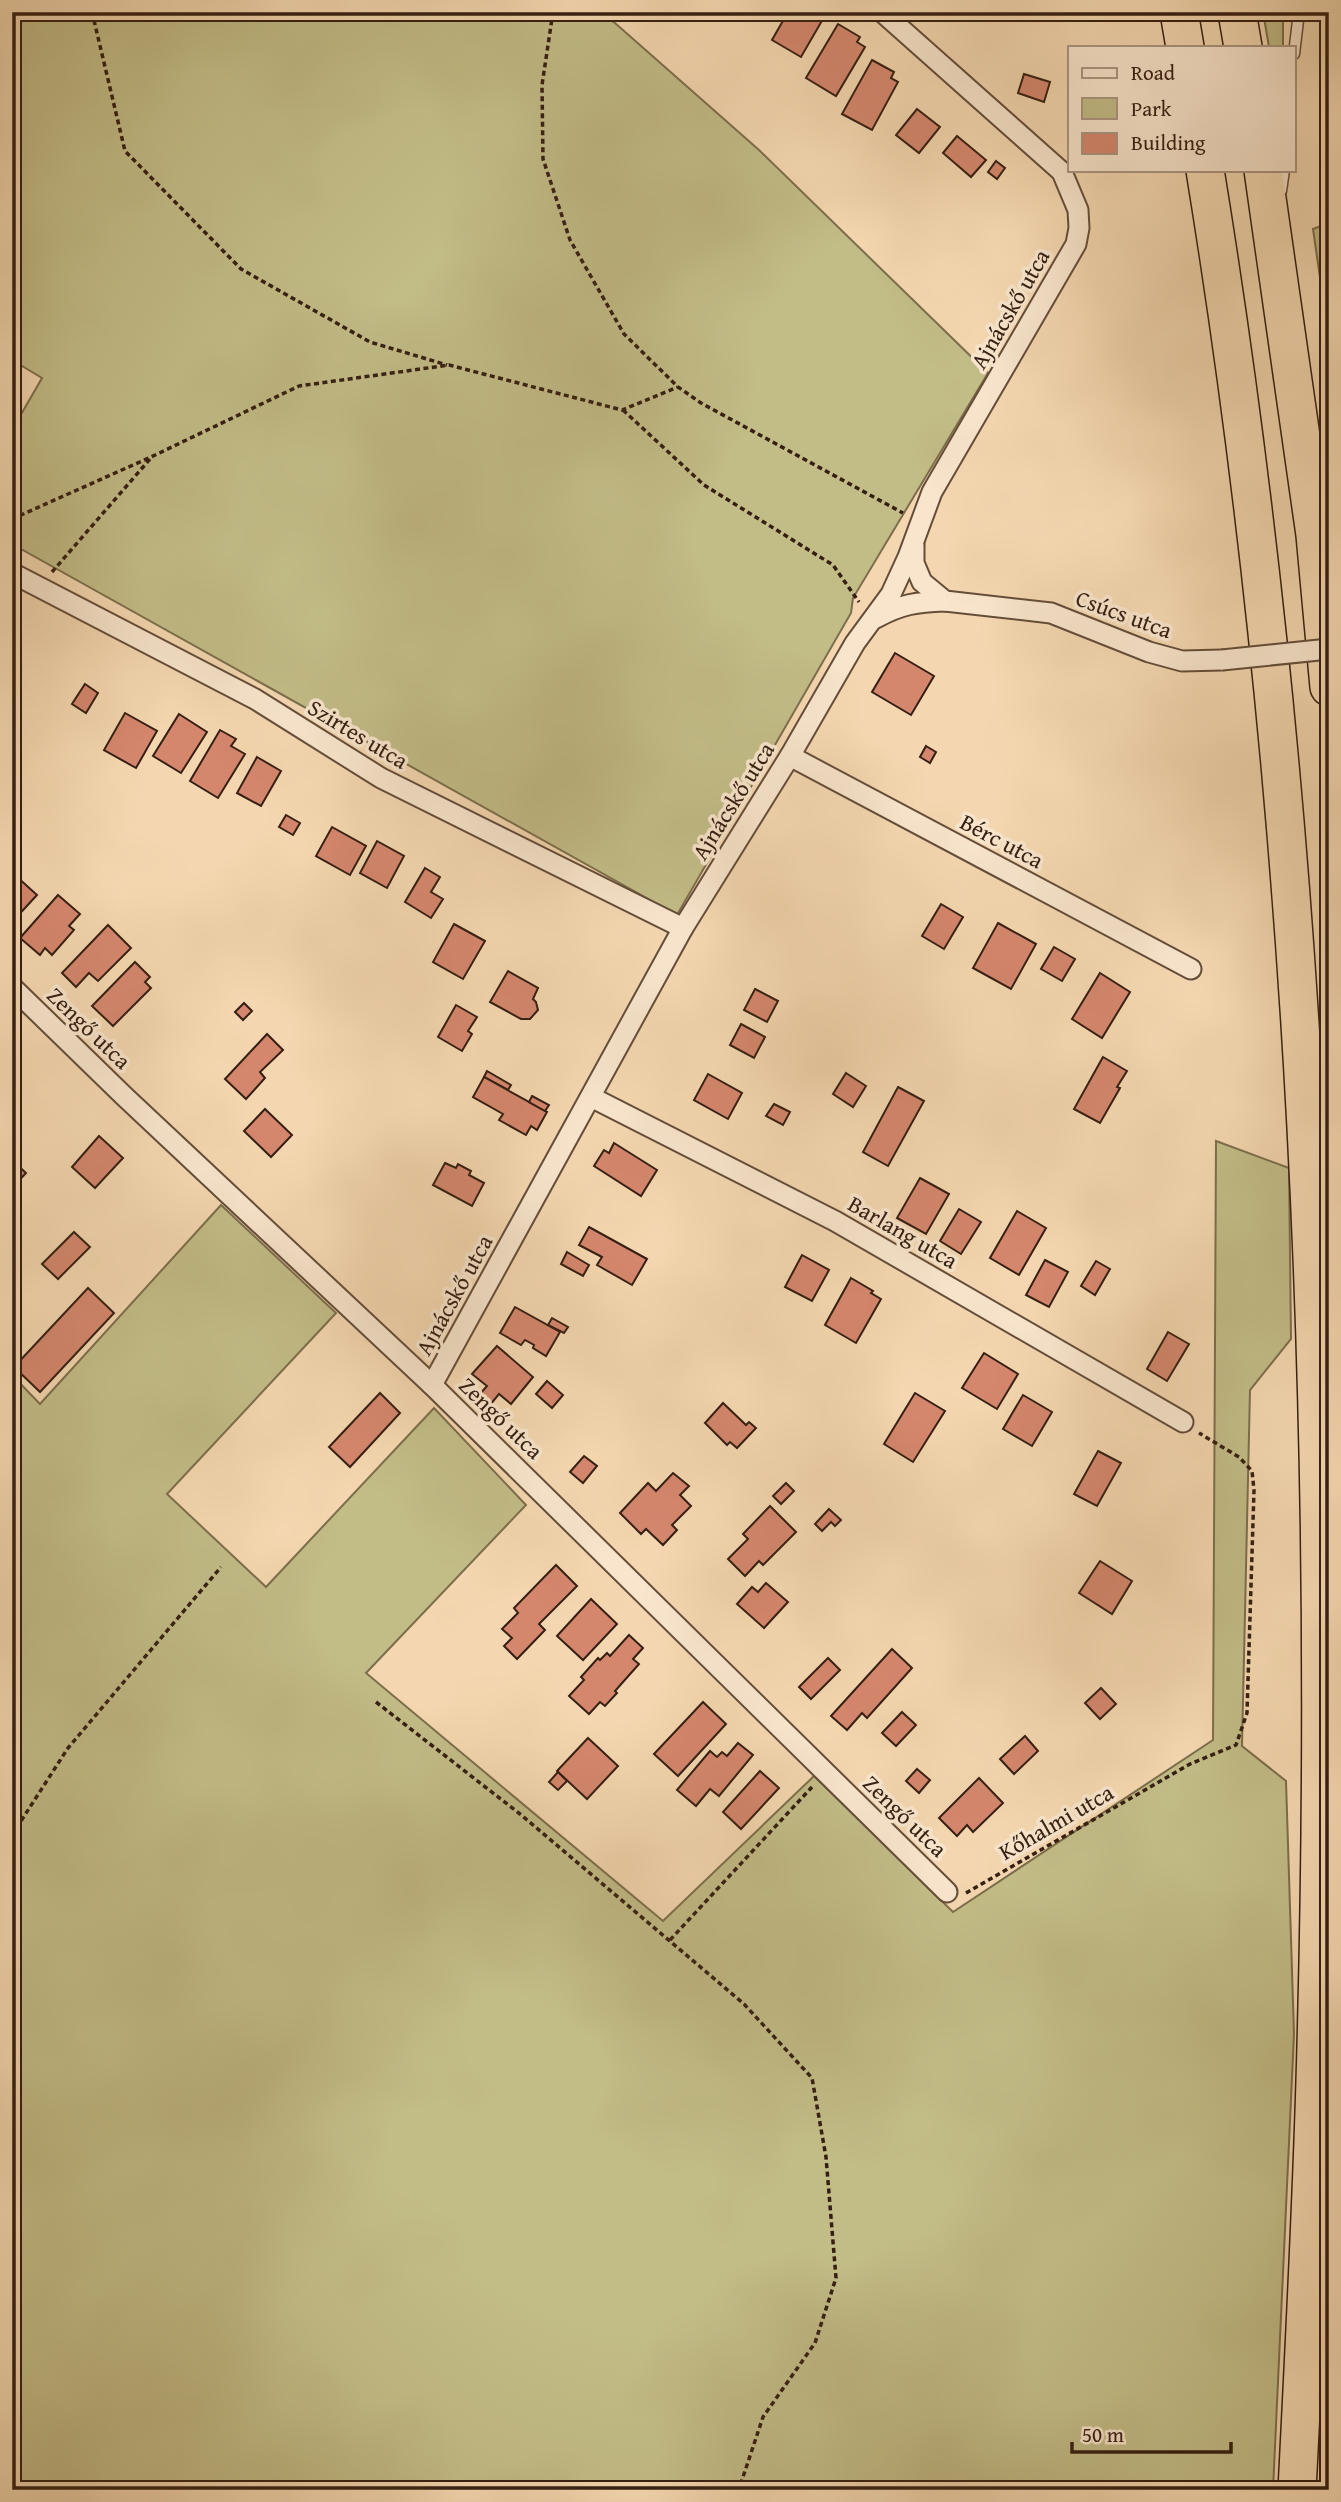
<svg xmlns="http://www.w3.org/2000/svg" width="1341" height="2502" viewBox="0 0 1341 2502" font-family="'Gentium Book Plus',serif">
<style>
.green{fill:#c2bc87;stroke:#7c6e4c;stroke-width:2}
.building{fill:#d5876e;stroke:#351f12;stroke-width:2}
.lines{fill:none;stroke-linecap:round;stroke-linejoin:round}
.lane-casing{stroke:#654d3a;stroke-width:13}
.street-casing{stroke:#654d3a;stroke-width:23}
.highway-casing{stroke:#351f12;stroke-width:40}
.path{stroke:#351f12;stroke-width:3.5;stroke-dasharray:5 3.5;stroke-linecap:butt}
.lane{stroke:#f8e5cc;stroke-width:10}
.street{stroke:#f8e5cc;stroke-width:19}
.highway{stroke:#f4d7b0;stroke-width:37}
.street-bridge-casing{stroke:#654d3a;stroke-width:23;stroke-linecap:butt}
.street-bridge{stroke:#f8e5cc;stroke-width:19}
.labels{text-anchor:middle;stroke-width:7;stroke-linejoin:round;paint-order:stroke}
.street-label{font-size:23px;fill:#351f12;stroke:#f8e5cc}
</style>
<rect width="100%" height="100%" fill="#f4d7b0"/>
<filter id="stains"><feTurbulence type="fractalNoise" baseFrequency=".00286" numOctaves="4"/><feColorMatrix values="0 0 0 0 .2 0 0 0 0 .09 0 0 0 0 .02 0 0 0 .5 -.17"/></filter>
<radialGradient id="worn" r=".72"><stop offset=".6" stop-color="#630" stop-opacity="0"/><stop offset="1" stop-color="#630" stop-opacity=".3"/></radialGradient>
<g class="green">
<polygon points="12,12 597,12 615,23 759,150 988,373 853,598 851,613 677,915 12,544 12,430 42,378 12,360"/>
<polygon points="1263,12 1283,12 1283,47 1269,47"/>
<polygon points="1329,223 1329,340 1313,229"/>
<polygon points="1216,1141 1289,1168 1291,1339 1250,1390 1242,1746 1286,1781 1294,2034 1273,2490 12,2490 12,1375 40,1404 221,1205 336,1313 167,1494 266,1587 434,1408 526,1505 366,1673 663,1921 814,1776 953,1912 1213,1740"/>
</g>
<g class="building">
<polygon points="788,12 827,12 801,57 772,40"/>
<polygon points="838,24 860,37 857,42 865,47 836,96 806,78"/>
<polygon points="872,60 894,72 891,78 898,82 872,130 842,114"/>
<polygon points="1024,74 1050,82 1044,102 1018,93"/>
<polygon points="917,109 940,127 919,153 896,135"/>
<polygon points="957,136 986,160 971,177 943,153"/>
<polygon points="996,161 1005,168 997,179 988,172"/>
<polygon points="895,653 934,676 911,715 872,692"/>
<polygon points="85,684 98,693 86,713 72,704"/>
<polygon points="125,713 157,731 136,768 104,750"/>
<polygon points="179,714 207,732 181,773 153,756"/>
<polygon points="220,730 236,739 231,746 245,754 218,798 190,781"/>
<polygon points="926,746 936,752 930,763 920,757"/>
<polygon points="257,757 281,771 261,806 237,793"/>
<polygon points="286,815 300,823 293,835 279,827"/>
<polygon points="332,827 366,846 350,875 316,856"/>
<polygon points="377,841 404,856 387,888 360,873"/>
<polygon points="425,868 440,877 431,892 443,899 431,918 405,902"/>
<polygon points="16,876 37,895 13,921 12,880"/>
<polygon points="58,895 80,914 69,926 74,930 52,955 45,948 40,955 20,938"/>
<polygon points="941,904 963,917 944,949 922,936"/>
<polygon points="998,923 1036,944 1011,989 973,968"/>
<polygon points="454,924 485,941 463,979 433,962"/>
<polygon points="108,925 131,948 98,981 89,973 76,987 62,973"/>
<polygon points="1054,947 1075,959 1062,981 1041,969"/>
<polygon points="135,962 150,977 145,982 151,988 113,1026 92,1006"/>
<polygon points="508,971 538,988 533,999 536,1002 538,1010 530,1019 521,1019 490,1002"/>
<polygon points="1100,973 1130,992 1102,1038 1072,1019"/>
<polygon points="755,989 778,1001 767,1022 744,1010"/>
<polygon points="244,1003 252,1011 243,1020 235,1012"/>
<polygon points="456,1005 477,1017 468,1031 472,1034 462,1051 438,1037"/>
<polygon points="741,1024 765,1037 754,1058 730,1045"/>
<polygon points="267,1034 283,1050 260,1072 265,1078 246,1099 225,1079"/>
<polygon points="1103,1057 1127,1071 1117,1087 1120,1088 1100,1123 1074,1109"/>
<polygon points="487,1071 511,1085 508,1090 484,1077"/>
<polygon points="846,1073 866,1086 853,1107 833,1094"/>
<polygon points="708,1074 742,1093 728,1119 694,1100"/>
<polygon points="484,1077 547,1112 537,1130 531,1126 526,1135 499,1120 503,1114 473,1097"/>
<polygon points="898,1087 924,1101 888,1166 863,1152"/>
<polygon points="532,1096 549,1105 545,1111 529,1102"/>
<polygon points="774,1104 790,1112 783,1125 766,1116"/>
<polygon points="265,1109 292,1135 271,1157 244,1131"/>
<polygon points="99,1136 123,1158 95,1188 72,1167"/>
<polygon points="614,1143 657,1170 641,1196 594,1166 604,1150 609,1153"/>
<polygon points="12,1160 26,1173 12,1188"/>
<polygon points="445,1163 456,1168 458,1164 471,1171 469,1175 484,1183 472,1206 433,1185"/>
<polygon points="920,1178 949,1194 926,1234 897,1218"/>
<polygon points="959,1209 981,1222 961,1254 940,1241"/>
<polygon points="1017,1211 1046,1228 1019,1275 990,1258"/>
<polygon points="589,1227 647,1259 632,1285 597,1265 602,1257 579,1245"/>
<polygon points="74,1232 90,1247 58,1279 42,1264"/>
<polygon points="567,1252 589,1265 583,1276 561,1264"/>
<polygon points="802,1255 829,1270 812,1301 785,1287"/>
<polygon points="1045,1260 1068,1272 1049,1307 1026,1295"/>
<polygon points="1096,1261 1110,1269 1095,1295 1081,1286"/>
<polygon points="851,1278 873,1291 871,1293 881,1299 856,1343 825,1325"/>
<polygon points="88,1288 114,1313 40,1392 14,1367"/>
<polygon points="515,1307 560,1332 546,1356 533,1348 534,1345 525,1340 521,1345 500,1333"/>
<polygon points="552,1318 568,1327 564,1333 548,1325"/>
<polygon points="1168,1332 1189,1344 1167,1381 1147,1369"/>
<polygon points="497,1346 533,1377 511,1404 499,1394 490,1405 479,1395 487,1386 472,1374"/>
<polygon points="984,1353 1018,1374 997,1409 962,1388"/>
<polygon points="547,1381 563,1395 552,1408 536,1394"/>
<polygon points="380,1393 400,1413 350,1467 329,1447"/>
<polygon points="915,1393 945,1411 913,1462 884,1444"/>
<polygon points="1023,1395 1052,1412 1032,1446 1003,1429"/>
<polygon points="723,1403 746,1425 749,1422 756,1428 737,1448 730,1442 727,1445 705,1423"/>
<polygon points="1098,1451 1121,1463 1097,1506 1074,1494"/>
<polygon points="584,1456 597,1466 583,1483 570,1472"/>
<polygon points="673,1473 689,1486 680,1495 691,1506 672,1525 677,1530 663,1545 646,1529 641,1534 620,1513 648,1483 656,1491"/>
<polygon points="786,1483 794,1491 781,1504 773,1496"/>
<polygon points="770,1506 796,1532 763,1565 759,1561 745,1576 728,1559 748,1539 743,1534"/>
<polygon points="829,1509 841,1520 835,1526 831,1522 822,1531 815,1524"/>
<polygon points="1100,1561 1132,1581 1112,1614 1079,1593"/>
<polygon points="556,1565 577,1586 539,1624 545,1630 517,1659 504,1646 512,1638 502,1629 518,1613 514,1608"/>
<polygon points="766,1583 788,1602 764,1628 737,1604 752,1587 758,1592"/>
<polygon points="591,1599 617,1624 583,1660 557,1636"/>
<polygon points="629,1635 643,1648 633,1659 639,1664 615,1691 617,1693 605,1706 600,1702 589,1714 569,1696 584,1680 581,1677 598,1658 600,1660 607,1653 610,1656"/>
<polygon points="892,1649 912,1668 867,1718 862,1713 847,1730 831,1716"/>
<polygon points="828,1658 840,1670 811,1699 799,1687"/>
<polygon points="1101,1688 1116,1704 1100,1719 1085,1703"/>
<polygon points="703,1702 726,1724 678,1776 654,1754"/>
<polygon points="902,1712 916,1725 896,1746 882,1733"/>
<polygon points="1025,1736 1038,1751 1014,1774 1000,1759"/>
<polygon points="588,1738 618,1766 587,1799 557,1771"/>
<polygon points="738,1743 753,1755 719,1796 710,1789 696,1806 677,1790 710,1751 717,1757 722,1752 727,1756"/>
<polygon points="917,1769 930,1780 919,1793 906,1781"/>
<polygon points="760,1771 779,1788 741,1829 723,1812"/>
<polygon points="558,1772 567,1781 558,1790 549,1782"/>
<polygon points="979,1778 1003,1803 973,1832 967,1825 957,1836 939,1818"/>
</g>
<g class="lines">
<g class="lane-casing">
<g id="lane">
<polyline points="1294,54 1299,12"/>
<polyline points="1281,191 1284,170"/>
</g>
</g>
<g class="street-casing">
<g id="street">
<polyline points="914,545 914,563 922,582 945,601 1051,613 1149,652 1182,661 1222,660"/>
<polyline points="12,573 255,699 381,778 683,928"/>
<path d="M 876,618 C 901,604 917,602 945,601"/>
<polyline points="790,756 1191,969"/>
<polyline points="12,987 124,1096 432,1385 947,1892"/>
<polyline points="591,1097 835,1221 1183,1422"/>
<polyline points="432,1385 683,928 790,756 855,643 891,594 908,557 932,492 1076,244 1079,228 1078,210 1062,172 882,12"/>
</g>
</g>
<g class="highway-casing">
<g id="highway">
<polyline points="1179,12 1185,47"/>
<polyline points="1237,12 1243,47"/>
<path d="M 1205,170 C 1308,801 1334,1443 1315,2081 C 1311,2217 1304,2354 1297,2490"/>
<polyline points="1263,170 1315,535 1329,687"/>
</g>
</g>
<g class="path">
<polyline points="92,12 125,151 241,269 370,342 447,365"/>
<polyline points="553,12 542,85 543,159 570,240 624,334 678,387 701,403 903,513"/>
<polyline points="623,410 704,485 833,565 859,602"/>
<polyline points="12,519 151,457 299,386 449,365 622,410 678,387"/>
<polyline points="52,572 150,459"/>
<polyline points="376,1702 520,1814 744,2004 812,2078 826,2157 836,2278 815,2343 763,2417 741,2483 741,2490"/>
<polyline points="12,1835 68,1748 221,1567"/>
<polyline points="966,1893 1190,1764 1236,1745 1247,1713 1254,1490 1252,1471 1239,1457 1199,1433"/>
<polyline points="670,1940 812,1787"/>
</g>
<use href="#lane" class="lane"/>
<use href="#street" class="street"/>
<use href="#highway" class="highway"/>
<g class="street-bridge-casing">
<polyline id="street-bridge" points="1222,660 1329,649"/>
</g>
<use href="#street-bridge" class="street-bridge"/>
</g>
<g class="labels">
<g class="street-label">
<text transform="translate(1010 309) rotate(-60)" y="8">Ajnácskő utca</text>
<text transform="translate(1124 614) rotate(20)" y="8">Csúcs utca</text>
<text transform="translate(358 734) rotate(31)" y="8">Szirtes utca</text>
<text transform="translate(733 801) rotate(-58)" y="8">Ajnácskő utca</text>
<text transform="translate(1002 841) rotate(28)" y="8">Bérc utca</text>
<text transform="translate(89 1028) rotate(44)" y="8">Zengő utca</text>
<text transform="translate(903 1232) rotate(30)" y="8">Barlang utca</text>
<text transform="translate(454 1295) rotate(-61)" y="8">Ajnácskő utca</text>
<text transform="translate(501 1418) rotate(44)" y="8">Zengő utca</text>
<text transform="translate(905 1816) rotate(44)" y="8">Zengő utca</text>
<text transform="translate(1056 1822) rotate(-30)" y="8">Kőhalmi utca</text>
</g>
</g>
<rect width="1341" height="2502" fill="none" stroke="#f4d7b0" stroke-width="42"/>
<rect x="14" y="14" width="1313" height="2474" fill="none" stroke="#351f12" stroke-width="3.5"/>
<rect x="21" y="21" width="1299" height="2460" fill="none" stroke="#351f12" stroke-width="2"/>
<rect x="1068" y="46" width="228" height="126" fill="#f8e5cc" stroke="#aa9682" stroke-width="2"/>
<rect x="1082" y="68" width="35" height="10" fill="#f8e5cc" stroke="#aa9682" stroke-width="2"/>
<text x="1131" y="80" font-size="21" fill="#351f12">Road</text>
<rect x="1082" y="98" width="35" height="21" fill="#c2bc87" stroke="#aa9682" stroke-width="2"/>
<text x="1131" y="116" font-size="21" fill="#351f12">Park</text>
<rect x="1082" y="133" width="35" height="21" fill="#d5876e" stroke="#aa9682" stroke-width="2"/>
<text x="1131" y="150" font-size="21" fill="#351f12">Building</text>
<path d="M1072 2442v10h159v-10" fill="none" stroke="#351f12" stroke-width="3.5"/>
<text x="1082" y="2442" font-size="21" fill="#351f12" stroke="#f8e5cc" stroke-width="5" paint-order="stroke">50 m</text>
<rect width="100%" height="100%" filter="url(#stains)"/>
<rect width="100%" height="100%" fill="url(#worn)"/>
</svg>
